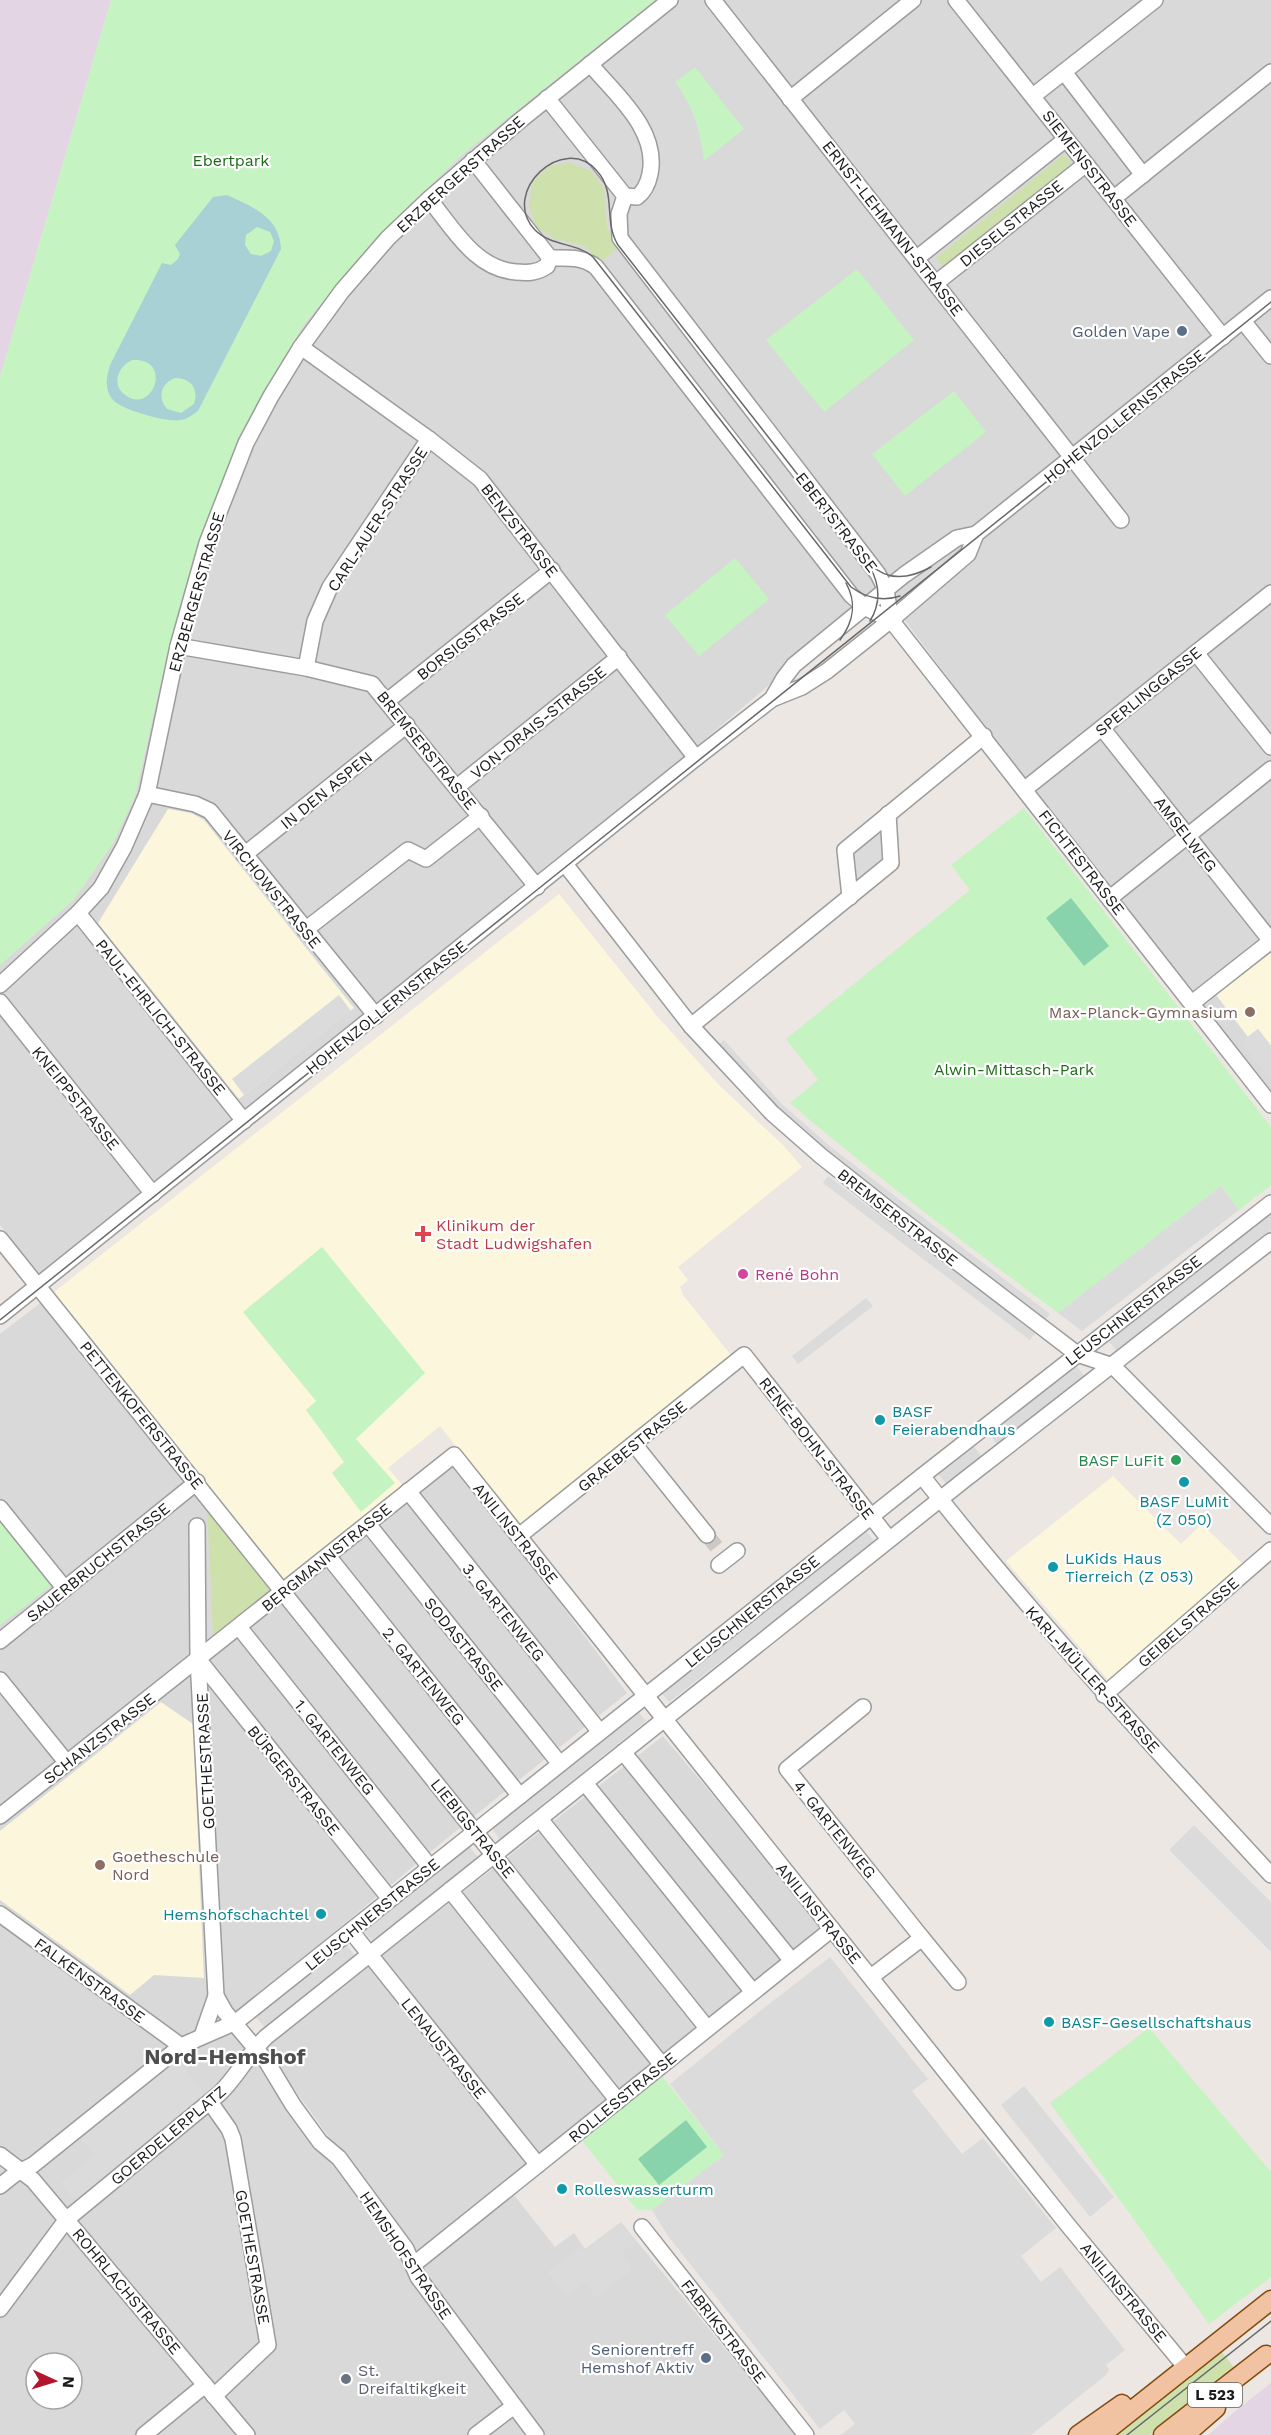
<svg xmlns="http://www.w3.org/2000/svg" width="1271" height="2435" viewBox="0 0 1271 2435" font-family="'Work Sans',sans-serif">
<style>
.residential{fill:#d9d9d9;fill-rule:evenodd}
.industrial{fill:#e4d5e4}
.education{fill:#fbf6dc}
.grass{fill:#cee1ad}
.park{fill:#c6f3c2}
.pitch{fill:#88d3ab}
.parking{fill:#dbdbdb}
.water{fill:#a7d1d5;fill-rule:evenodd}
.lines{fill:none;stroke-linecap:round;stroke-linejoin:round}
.minor-tunnel{stroke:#cdc8c4;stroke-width:15;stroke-dasharray:15 8;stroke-linecap:butt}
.minor-casing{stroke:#9c9c9c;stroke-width:18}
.major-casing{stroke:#844c0f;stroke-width:21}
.minor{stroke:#fff;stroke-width:15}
.major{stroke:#f1c3a2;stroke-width:18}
.tram{stroke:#696969;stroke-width:1.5}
.service-dot{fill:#5c6f8a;stroke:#fff;stroke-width:2}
.education-dot{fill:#8d6e63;stroke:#fff;stroke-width:2}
.health-dot{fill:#e0444e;stroke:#fff;stroke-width:2}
.hotel-dot{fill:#d1479c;stroke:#fff;stroke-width:2}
.culture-dot{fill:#0f9aa8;stroke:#fff;stroke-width:2}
.leisure-dot{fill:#2e9e5b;stroke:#fff;stroke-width:2}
.worship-dot{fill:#6b7280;stroke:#fff;stroke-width:2}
.labels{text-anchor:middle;stroke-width:4.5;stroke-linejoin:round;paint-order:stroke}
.shield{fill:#fff;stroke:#5f5f5f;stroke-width:1.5}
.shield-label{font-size:15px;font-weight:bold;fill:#1b1b1b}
.park-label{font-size:16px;fill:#1c6d16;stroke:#fff}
.street-label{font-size:16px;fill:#1b1b1b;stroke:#fff}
.service-label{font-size:16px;fill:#4e5e75;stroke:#fff;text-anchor:end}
.education-label{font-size:16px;fill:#785e54;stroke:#fff;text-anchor:end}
.health-label{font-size:16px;fill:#be3a42;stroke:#fff;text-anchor:start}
.hotel-label{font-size:16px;fill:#b23c85;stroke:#fff;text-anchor:start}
.culture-label{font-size:16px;fill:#0d838f;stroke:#fff;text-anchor:start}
.leisure-label{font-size:16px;fill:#27864d;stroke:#fff;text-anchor:end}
.worship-label{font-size:16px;fill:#5b616d;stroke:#fff;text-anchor:start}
.district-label{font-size:22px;font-weight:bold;fill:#4e4e4e;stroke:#fff}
</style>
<rect width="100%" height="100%" fill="#ece7e2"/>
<g class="residential">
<polygon points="655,0 1271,0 1271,1107 882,590 679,761 241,1111 236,1118 39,1275 0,1225 0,965 74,899 113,843 135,795 169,646 199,540 239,439 261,396 304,324 381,232 465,152"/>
<polygon points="43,1301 203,1477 284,1587 0,1811 0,1334"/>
<path d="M 454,1461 L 627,1693 L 452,1834 L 248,2004 L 233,2028 L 403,2251 L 533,2435 L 0,2435 L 0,1813 ZM 36,2363 L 72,2363 L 72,2399 L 36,2399 Z"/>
<polygon points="663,1736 826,1930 416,2258 264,2047"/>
<polygon points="514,2195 555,2247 574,2233 585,2249 621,2222 796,2435 535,2435 418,2269"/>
</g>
<g class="industrial">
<polygon points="0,0 111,0 0,377"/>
<polygon points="1271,2383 1271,2435 1208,2435 1238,2409"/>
</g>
<g class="education">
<polygon points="168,809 191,813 204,820 354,1008 239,1099 98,923"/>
<polygon points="559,894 657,1016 719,1085 784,1146 802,1167 678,1267 688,1280 680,1287 683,1295 734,1359 520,1527 440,1426 388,1468 405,1488 284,1587 203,1477 54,1292"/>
<polygon points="1271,952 1271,1046 1258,1029 1248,1037 1216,995"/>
<polygon points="1113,1476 1181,1544 1202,1524 1244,1565 1110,1682 1006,1561"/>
<polygon points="161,1702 193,1724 204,1978 154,1975 130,1995 0,1900 0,1831"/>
</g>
<g class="grass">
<polygon points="1064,154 1072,163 943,267 936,258"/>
<polygon points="568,162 591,171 604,188 607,228 618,248 600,262 585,246 555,239 536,227 529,206 532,183 549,166"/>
<polygon points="207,1504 276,1589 213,1636"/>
<polygon points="1222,2352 1235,2369 1150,2435 1114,2435"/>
</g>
<g class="park">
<polygon points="111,0 655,0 465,152 381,232 304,324 261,396 239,439 199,540 169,646 135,795 113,843 74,899 0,965 0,377"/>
<path d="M 695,67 L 744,129 L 704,161 C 700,128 694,109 675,82 Z"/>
<polygon points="857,269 914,340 824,412 766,340"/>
<polygon points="954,391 986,432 905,496 872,454"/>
<polygon points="735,558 769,599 699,656 665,615"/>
<path d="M 1024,808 L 1271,1127 L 1271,1185 L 1239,1210 L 1221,1186 L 1058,1313 C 967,1245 876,1177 790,1103 L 818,1080 L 786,1039 L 970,890 L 951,865 Z"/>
<polygon points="322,1247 425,1373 356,1439 395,1483 361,1512 332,1473 344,1462 306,1410 316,1401 243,1312"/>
<polygon points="0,1516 55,1583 0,1625"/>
<polygon points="1149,2028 1271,2172 1271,2277 1209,2324 1050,2103"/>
<polygon points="661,2075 724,2155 652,2210 637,2210 581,2139"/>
</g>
<g class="pitch">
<polygon points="1071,898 1109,946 1084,966 1046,918"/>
<polygon points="686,2120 707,2147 659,2185 638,2159"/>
</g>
<g class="parking">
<polygon points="888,814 891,863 850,897 845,850"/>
<polygon points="339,995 351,1011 244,1095 232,1079"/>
<polygon points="1258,1029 1271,1046 1271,1081 1241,1042"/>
<polygon points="724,1040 782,1104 832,1148 1050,1314 1044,1321 826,1154 777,1110 716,1046"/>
<polygon points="828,1176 1035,1333 1030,1340 823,1183"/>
<polygon points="1221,1186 1239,1210 1082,1331 1058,1313"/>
<polygon points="1271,1210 1271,1231 1117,1351 1107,1339"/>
<polygon points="866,1298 873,1306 798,1364 792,1356"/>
<polygon points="1075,1364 1085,1377 998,1446 988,1432"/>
<polygon points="972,1444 982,1457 947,1485 937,1472"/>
<polygon points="865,1529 874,1542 669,1702 659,1690"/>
<polygon points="636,1709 646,1721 500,1839 491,1827"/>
<polygon points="1194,1825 1271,1902 1271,1952 1169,1850"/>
<polygon points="468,1845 478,1857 373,1942 363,1930"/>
<polygon points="346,1944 355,1956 265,2028 256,2017"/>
<polygon points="830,1957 928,2079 912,2091 962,2154 983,2138 1056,2228 1021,2256 1041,2282 1060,2267 1125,2350 1106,2365 1109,2370 1106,2375 1031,2435 841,2435 855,2424 844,2410 820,2429 668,2236 652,2210 724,2155 670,2084 760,2011"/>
<polygon points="175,2056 208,2098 77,2203 60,2183 94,2155 77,2134"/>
<polygon points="1024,2086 1114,2197 1090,2217 1001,2105"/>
<polygon points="621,2223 636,2242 622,2253 633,2269 596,2298 585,2283 566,2297 547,2272 580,2247 584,2251"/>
</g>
<path class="water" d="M 227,195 C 253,207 280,217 281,249 L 198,411 C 192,415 188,419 181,420 C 168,423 122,410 113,400 C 104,389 106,376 111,363 L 162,263 L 171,265 L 178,259 L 180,254 L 175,245 L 213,197 ZM 257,227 L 270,232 L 274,241 L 271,251 L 261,256 L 251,254 L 245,245 L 246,235 ZM 132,360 C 175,357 152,418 124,394 C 111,383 119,366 132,360 ZM 175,378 C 191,378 199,389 194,404 L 181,413 L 167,409 C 157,398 161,383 175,378 Z"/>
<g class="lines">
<polyline class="minor-tunnel" points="707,1535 719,1550"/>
<g class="minor-casing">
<g id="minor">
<polyline points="713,0 1121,520"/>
<polyline points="956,0 1223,337"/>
<path d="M 590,64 C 616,95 659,130 650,174 C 648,184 645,191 637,197 L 625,196 L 619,214 L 620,238 L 878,574 L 886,590 L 891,620"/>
<polyline points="1064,72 1143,175"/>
<polyline points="1033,96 1155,0"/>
<polyline points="547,98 625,196"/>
<polyline points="790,99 913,0"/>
<polyline points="473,160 550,258"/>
<polyline points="1114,198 1271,72"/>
<path d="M 429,199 C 453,228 475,269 516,272 C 528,273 537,273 547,266 L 550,258 C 567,258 582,256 596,267 L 851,595 L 866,608 L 891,620 L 1271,1105"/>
<polyline points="917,258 1066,139"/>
<polyline points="936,283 1086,164"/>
<polyline points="1243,321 1271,356"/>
<polyline points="301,347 429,439 480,479 696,758"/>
<polyline points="178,646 306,668 372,684 537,887"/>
<polyline points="1196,653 1271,747"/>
<polyline points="306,668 315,621 330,587 429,439"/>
<polyline points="772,699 784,678 794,665 904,575 957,538 976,534 1271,298"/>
<polyline points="387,701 552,570"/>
<polyline points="1102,728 1271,941 1192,1003"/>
<polyline points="457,787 619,657"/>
<polyline points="1025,789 1271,593"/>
<polyline points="147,794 195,804 210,811 376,1016"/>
<polyline points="244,855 407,725"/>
<polyline points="565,864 691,1026 772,1113 821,1156 893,1213 1077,1354 1113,1366 1271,1526"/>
<polyline points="850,897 845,850 984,736"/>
<polyline points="1110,898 1271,769"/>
<polyline points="78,913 244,1121"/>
<polyline points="305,930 408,850 426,859 481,816"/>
<polyline points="0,985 78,913 101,888 124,847 147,794 178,646 207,543 246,443 271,396 301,347 342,291 388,238 429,199 517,123 670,0"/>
<polyline points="0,1002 153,1194"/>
<polyline points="691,1026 891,863 888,814"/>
<polyline points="0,1239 662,2065"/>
<polyline points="0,1316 696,758 772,699 802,687 827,671 891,620 968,554 976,534"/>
<polyline points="634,1444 707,1535"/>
<path d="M 922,1476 C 1031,1615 1151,1745 1271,1875"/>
<polyline points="408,1491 600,1732"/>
<polyline points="0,1508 65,1589"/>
<polyline points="368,1524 560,1764"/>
<polyline points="197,1526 198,1659 216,1996 202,2036"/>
<polyline points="519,1536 744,1355 889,1539"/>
<polyline points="328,1556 520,1796"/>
<polyline points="719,1565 737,1551"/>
<polyline points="239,1627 430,1867"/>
<polyline points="0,1641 197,1482"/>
<polyline points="198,1659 390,1899"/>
<polyline points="0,1680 67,1763"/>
<polyline points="1104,1695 1271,1550"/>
<polyline points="863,1707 787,1769 922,1938 871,1977"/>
<polyline points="623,1752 792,1961"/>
<polyline points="585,1783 753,1992"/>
<polyline points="0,1816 454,1455 1067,2224 1187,2369"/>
<polyline points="540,1819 707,2028"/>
<polyline points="450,1890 618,2101"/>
<polyline points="0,1914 181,2046"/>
<polyline points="351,1931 538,2165"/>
<polyline points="922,1938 958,1982"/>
<polyline points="216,1996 225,2012 267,2062 293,2105 320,2142 339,2158 406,2249 418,2277 536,2435"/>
<polyline points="210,2102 229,2129 233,2139 268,2345 214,2396"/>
<polyline points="0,2155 33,2180 247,2435"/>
<polyline points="0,2186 15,2174 33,2165 181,2046 236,2022 922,1476 1271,1203"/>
<polyline points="642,2227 806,2435"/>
<polyline points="413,2265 832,1929"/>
<path d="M 0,2309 L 67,2219 L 219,2094 C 237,2077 248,2054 266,2037 L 963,1481 L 1271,1241"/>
<polyline points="144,2435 205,2385"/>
<polyline points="476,2435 514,2406"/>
</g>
</g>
<g class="major-casing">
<g id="major">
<polyline points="1078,2435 1122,2404"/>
<polyline points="1101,2435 1271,2300"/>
<polyline points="1163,2435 1266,2355"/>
<polyline points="1185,2435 1216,2408"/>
</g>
</g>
<use href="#minor" class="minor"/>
<use href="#major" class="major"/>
<g class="tram">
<path d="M 870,564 C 888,582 911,578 931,567"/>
<path d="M 870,621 C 881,603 880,585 870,567 L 618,245 C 603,221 617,193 597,171 C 564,132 499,192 535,230 C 552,247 576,242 593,257 L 851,587 C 866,598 882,602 900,596"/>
<path d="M 840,640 C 854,621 857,603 846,583"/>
<polyline points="0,1320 1271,302"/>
<polyline points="1127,2435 1271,2321"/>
</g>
</g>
<g class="service-dot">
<circle cx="1182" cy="331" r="6"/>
<circle cx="706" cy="2358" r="6"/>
</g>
<g class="education-dot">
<circle cx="1250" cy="1012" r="6"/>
<circle cx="100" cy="1865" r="6"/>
</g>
<path class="health-dot" d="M420 1225h6v6h6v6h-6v6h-6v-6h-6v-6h6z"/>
<circle class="hotel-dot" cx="743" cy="1274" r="6"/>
<g class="culture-dot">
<circle cx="880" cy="1420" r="6"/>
<circle cx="1184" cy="1482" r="6"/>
<circle cx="1053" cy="1567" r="6"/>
<circle cx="321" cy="1914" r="6"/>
<circle cx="1049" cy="2022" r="6"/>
<circle cx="562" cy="2189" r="6"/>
</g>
<circle class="leisure-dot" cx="1176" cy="1460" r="6"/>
<circle class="worship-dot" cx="346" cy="2379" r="6"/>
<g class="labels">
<rect class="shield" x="1188" y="2383" width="54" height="24" rx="4.5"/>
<g class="shield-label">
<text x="1215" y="2400">L 523</text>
</g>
<g class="park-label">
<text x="231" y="166">Ebertpark</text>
<text x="1014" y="1075">Alwin-Mittasch-Park</text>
</g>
<g class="street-label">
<text transform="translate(1090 168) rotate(52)" y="6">SIEMENSSTRASSE</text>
<text transform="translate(460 174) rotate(-42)" y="6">ERZBERGERSTRASSE</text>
<text transform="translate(1011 223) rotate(-39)" y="6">DIESELSTRASSE</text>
<text transform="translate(893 228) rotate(52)" y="6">ERNST-LEHMANN-STRASSE</text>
<text transform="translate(1124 416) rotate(-39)" y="6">HOHENZOLLERNSTRASSE</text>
<text transform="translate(377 519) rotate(-57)" y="6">CARL-AUER-STRASSE</text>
<text transform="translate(837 522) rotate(52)" y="6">EBERTSTRASSE</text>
<text transform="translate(520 530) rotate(52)" y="6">BENZSTRASSE</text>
<text transform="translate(196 592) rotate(-74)" y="6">ERZBERGERSTRASSE</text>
<text transform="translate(470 636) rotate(-38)" y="6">BORSIGSTRASSE</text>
<text transform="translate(1148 691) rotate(-39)" y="6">SPERLINGGASSE</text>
<text transform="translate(538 722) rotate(-39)" y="6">VON-DRAIS-STRASSE</text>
<text transform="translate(427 750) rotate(51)" y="6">BREMSERSTRASSE</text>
<text transform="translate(326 790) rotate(-39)" y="6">IN DEN ASPEN</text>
<text transform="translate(1186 834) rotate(52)" y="6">AMSELWEG</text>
<text transform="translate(1082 862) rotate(52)" y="6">FICHTESTRASSE</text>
<text transform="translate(272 889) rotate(51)" y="6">VIRCHOWSTRASSE</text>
<text transform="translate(386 1007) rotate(-39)" y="6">HOHENZOLLERNSTRASSE</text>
<text transform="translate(161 1017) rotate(51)" y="6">PAUL-EHRLICH-STRASSE</text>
<text transform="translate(76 1098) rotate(51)" y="6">KNEIPPSTRASSE</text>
<text transform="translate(898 1217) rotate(38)" y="6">BREMSERSTRASSE</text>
<text transform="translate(1133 1310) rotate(-38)" y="6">LEUSCHNERSTRASSE</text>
<text transform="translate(142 1415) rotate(51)" y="6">PETTENKOFERSTRASSE</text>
<text transform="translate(632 1446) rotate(-39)" y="6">GRAEBESTRASSE</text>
<text transform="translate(817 1448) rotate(52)" y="6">RENÉ-BOHN-STRASSE</text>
<text transform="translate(516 1533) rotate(51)" y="6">ANILINSTRASSE</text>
<text transform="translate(326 1557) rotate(-39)" y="6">BERGMANNSTRASSE</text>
<text transform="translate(98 1562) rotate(-39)" y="6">SAUERBRUCHSTRASSE</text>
<text transform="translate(752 1611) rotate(-39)" y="6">LEUSCHNERSTRASSE</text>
<text transform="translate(504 1612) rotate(51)" y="6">3. GARTENWEG</text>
<text transform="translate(1188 1622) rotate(-41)" y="6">GEIBELSTRASSE</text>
<text transform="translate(464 1644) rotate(51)" y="6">SODASTRASSE</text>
<text transform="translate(424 1676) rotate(51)" y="6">2. GARTENWEG</text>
<text transform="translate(1093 1679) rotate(48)" y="6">KARL-MÜLLER-STRASSE</text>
<text transform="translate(99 1738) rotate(-38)" y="6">SCHANZSTRASSE</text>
<text transform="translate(335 1747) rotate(51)" y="6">1. GARTENWEG</text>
<text transform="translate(205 1761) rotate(-93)" y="6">GOETHESTRASSE</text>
<text transform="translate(294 1780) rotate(51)" y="6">BÜRGERSTRASSE</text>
<text transform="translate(473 1828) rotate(51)" y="6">LIEBIGSTRASSE</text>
<text transform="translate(835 1829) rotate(51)" y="6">4. GARTENWEG</text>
<text transform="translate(819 1913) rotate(51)" y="6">ANILINSTRASSE</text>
<text transform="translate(372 1914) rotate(-39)" y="6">LEUSCHNERSTRASSE</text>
<text transform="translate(90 1980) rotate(36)" y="6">FALKENSTRASSE</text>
<text transform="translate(444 2048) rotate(51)" y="6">LENAUSTRASSE</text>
<text transform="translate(622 2097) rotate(-39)" y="6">ROLLESSTRASSE</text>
<text transform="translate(168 2135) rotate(-40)" y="6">GOERDELERPLATZ</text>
<text transform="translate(406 2255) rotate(56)" y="6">HEMSHOFSTRASSE</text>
<text transform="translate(253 2257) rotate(80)" y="6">GOETHESTRASSE</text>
<text transform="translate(127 2291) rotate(50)" y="6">ROHRLACHSTRASSE</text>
<text transform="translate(1124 2292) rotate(50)" y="6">ANILINSTRASSE</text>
<text transform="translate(724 2331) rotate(52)" y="6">FABRIKSTRASSE</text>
</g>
<g class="service-label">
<text x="1170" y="337">Golden Vape</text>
<text x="694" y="2355">Seniorentreff<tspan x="694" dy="18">Hemshof Aktiv</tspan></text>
</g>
<g class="education-label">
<text x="1238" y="1018">Max-Planck-Gymnasium</text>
<text x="112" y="1862" text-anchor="start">Goetheschule<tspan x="112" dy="18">Nord</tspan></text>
</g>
<g class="health-label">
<text x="436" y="1231">Klinikum der<tspan x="436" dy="18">Stadt Ludwigshafen</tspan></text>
</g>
<g class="hotel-label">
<text x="755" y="1280">René Bohn</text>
</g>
<g class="culture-label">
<text x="892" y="1417">BASF<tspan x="892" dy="18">Feierabendhaus</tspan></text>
<text x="1184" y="1507" text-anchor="middle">BASF LuMit<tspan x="1184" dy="18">(Z 050)</tspan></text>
<text x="1065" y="1564">LuKids Haus<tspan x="1065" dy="18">Tierreich (Z 053)</tspan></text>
<text x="309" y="1920" text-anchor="end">Hemshofschachtel</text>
<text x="1061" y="2028">BASF-Gesellschaftshaus</text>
<text x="574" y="2195">Rolleswasserturm</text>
</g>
<g class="leisure-label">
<text x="1164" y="1466">BASF LuFit</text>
</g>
<g class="worship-label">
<text x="358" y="2376">St.<tspan x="358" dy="18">Dreifaltikgkeit</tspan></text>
</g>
<g class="district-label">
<text x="225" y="2064">Nord-Hemshof</text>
</g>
</g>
<g transform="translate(54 2381) rotate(94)"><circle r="28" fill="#ffffff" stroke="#a4a4a4" stroke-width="1.5"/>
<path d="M0-4.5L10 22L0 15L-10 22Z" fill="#b2152c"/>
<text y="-9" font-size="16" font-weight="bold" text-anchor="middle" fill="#1b1b1b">N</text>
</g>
</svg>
